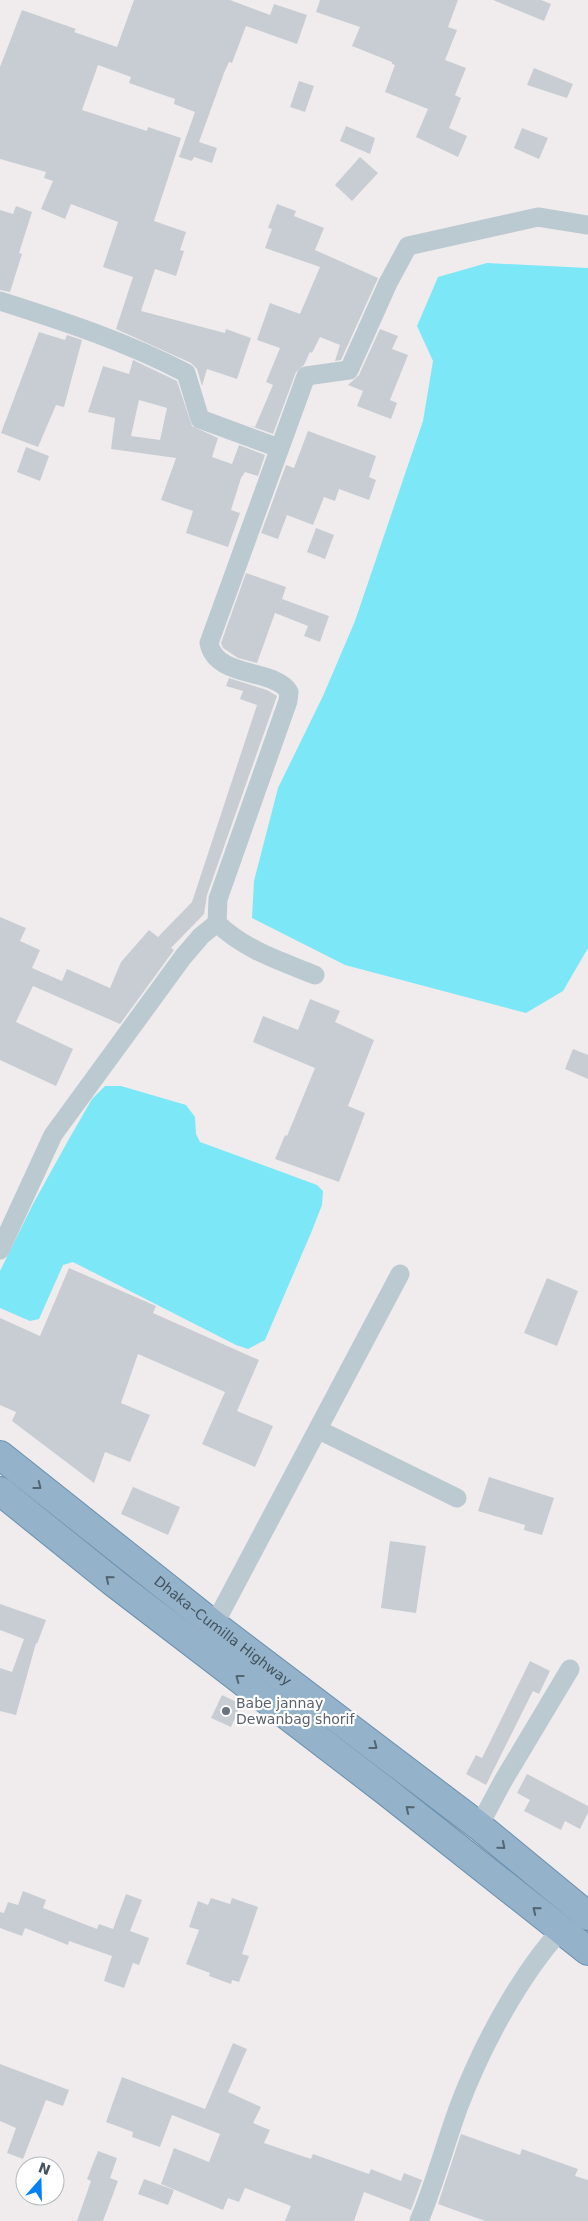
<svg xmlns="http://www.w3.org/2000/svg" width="588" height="2221" viewBox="0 0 588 2221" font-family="'DejaVu Sans',sans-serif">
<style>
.water{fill:#7ce7f6}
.building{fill:#c8cdd3;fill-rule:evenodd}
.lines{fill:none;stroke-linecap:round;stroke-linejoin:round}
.trunk-casing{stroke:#6990ae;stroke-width:30}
.minor{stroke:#bbc9d1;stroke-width:19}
.trunk{stroke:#94b2ca;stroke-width:28}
.oneway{stroke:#536673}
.worship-dot{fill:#6b7280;stroke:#fff;stroke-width:2}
.labels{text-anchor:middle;stroke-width:4.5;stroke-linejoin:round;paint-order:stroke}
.street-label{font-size:14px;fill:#43535d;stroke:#fff}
.worship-label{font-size:14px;fill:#5b616d;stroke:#fff;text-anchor:start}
</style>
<rect width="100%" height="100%" fill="#f0eced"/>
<g class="water">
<polygon points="487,263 588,268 588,948 563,991 526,1013 345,965 252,918 254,881 278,788 323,696 355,621 423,421 433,361 417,326 438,277"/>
<polygon points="105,1086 121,1086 186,1105 195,1117 196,1134 200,1142 317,1185 323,1191 322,1205 311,1233 265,1340 248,1349 236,1345 73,1262 63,1265 39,1319 30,1321 0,1308 0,1271 33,1204 69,1139 92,1099"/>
</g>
<g class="building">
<polygon points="134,0 230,0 270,15 274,4 307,15 297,44 246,26 232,63 229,62 224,73 199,142 217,148 212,163 194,157 192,161 179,157 195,112 174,104 175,99 129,83 131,77 98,65 82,110 147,131 148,127 181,138 154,221 186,232 180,250 184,251 176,276 155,269 141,311 225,333 226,329 251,338 237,379 207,369 202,386 197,369 191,363 116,329 133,277 103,267 118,222 71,204 65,219 41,209 53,181 44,178 46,172 0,159 0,67 22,10 76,29 74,32 117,47"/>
<polygon points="320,0 458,0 448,27 457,30 445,60 466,68 455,95 461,98 449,128 467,136 458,157 416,137 428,109 385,92 395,65 392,64 392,62 352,46 360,27 316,12"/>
<polygon points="493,0 541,0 551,4 544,21"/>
<polygon points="534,68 573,84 567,98 527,85"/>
<polygon points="299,81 314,86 305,112 290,107"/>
<polygon points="346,126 375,138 370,154 340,141"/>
<polygon points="522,128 548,138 539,159 514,148"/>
<polygon points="360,157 378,173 352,201 335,185"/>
<polygon points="277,204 296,211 294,216 324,228 315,250 378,278 341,360 335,361 340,345 320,337 312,353 310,352 304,365 296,372 273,434 248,425 255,427 273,385 266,382 280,348 257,340 270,303 300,314 320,267 265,248 272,229 268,228"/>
<polygon points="16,206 32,212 19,253 22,254 10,292 0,290 0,210 13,214"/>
<polygon points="380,329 398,336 392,349 408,355 390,400 397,403 391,419 357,406 363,391 348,385 359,375"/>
<polygon points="39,332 65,340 67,335 82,340 64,407 56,405 38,447 1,433"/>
<path d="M 133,360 L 177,381 L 192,426 L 218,438 L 212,457 L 232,464 L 239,445 L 265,455 L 258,476 L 245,472 L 241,478 L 231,510 L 240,513 L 228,547 L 186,533 L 193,511 L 161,500 L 176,458 L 111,449 L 115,418 L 88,412 L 103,366 L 129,374 ZM 139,400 L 167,408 L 160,440 L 131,436 Z"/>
<polygon points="308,431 376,456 369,477 376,480 369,500 339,489 335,501 324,497 313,525 287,515 278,539 261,533 286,465 294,468"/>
<polygon points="26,447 49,456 40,481 17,472"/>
<polygon points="316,528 334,535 325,559 307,552"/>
<polygon points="246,573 286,587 282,599 329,616 320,642 304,636 308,626 275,613 257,663 238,658 223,648 221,643"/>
<polygon points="229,678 267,690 277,696 207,895 204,914 171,948 174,950 120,1024 33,986 16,1022 73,1049 56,1086 0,1060 0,917 26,928 20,941 40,950 32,968 62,981 67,969 110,988 121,962 149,930 158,937 192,902 257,705 240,699 243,691 226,686"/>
<polygon points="310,999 340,1011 335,1022 374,1040 348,1106 365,1113 339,1182 275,1159 285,1135 287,1136 315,1068 253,1042 263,1016 298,1030"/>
<polygon points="573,1049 588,1055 588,1079 565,1069"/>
<polygon points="69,1268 156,1306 153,1313 259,1360 237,1411 273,1426 255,1467 202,1444 225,1392 138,1354 121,1403 150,1415 130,1462 105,1452 94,1483 12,1421 16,1412 0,1405 0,1318 40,1336"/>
<polygon points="547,1278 578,1291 557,1346 524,1333"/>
<polygon points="489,1477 554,1498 542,1535 524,1530 525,1525 478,1511"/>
<polygon points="133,1487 180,1507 168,1535 121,1514"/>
<polygon points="390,1541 426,1546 416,1613 381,1608"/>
<polygon points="0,1604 46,1620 37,1644 36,1643 16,1715 0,1711 0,1668 12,1672 24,1639 0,1630"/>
<polygon points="530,1661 550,1671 539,1694 533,1691 486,1785 466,1774 476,1755 482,1758"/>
<polygon points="222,1695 241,1704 231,1727 211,1718"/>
<polygon points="527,1774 588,1806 588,1813 580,1829 565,1821 561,1830 524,1811 530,1800 517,1793"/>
<polygon points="23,1891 46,1900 43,1908 97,1929 99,1924 113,1929 126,1894 142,1900 130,1931 149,1938 139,1965 133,1963 124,1988 104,1981 112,1956 69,1941 68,1945 25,1928 22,1936 0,1928 0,1912 4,1913 8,1902 18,1905"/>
<polygon points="211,1898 230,1904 232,1898 258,1907 242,1954 249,1956 239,1982 232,1980 231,1984 209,1976 210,1973 186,1964 199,1930 189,1927 198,1901 208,1905"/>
<polygon points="233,2043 247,2049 228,2092 261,2107 253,2123 270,2130 264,2143 311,2159 313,2154 369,2174 371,2169 401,2181 404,2173 422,2180 411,2210 364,2192 354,2221 285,2221 291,2206 245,2188 239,2202 228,2198 223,2210 161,2184 174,2148 209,2162 220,2134 172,2115 160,2147 132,2137 133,2132 106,2122 122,2077 205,2109"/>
<polygon points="0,2064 69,2090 63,2106 46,2100 23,2159 7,2153 16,2128 0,2121"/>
<polygon points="461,2134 520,2155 522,2149 578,2169 575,2176 588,2180 588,2221 485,2221 438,2204"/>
<polygon points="98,2151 117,2158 110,2178 118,2181 103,2221 77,2221 91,2181 87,2179"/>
<polygon points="144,2179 174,2190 168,2205 138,2194"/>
</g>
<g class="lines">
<g class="trunk-casing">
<g id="trunk">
<path id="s1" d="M 0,1455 L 214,1625 L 479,1826 L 588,1916"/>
<polyline points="0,1491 113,1582 387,1792 588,1951"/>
</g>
</g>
<g class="minor">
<path d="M 0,301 C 63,321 127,342 186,373 L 200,419 L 279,448"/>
<path d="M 315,975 C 280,961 245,950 217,923 L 218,899 L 288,701 L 289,692 C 275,668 216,679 209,643 L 306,376 L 349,370 L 388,283 L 408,246 L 538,217 L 588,225"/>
<polyline points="0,1250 53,1135 183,957 201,936 217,923"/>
<polyline points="319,1430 457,1498"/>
<polyline points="214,1625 400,1274"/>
<polyline points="479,1826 503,1781 570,1669"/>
<path d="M 419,2221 C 435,2183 445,2144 459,2106 C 481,2048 519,1976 561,1930"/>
</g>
<use href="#trunk" class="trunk"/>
</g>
<defs><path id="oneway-chevron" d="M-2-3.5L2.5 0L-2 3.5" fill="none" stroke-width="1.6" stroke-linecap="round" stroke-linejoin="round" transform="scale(1.25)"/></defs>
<g class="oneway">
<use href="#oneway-chevron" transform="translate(38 1486) rotate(38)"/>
<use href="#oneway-chevron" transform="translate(109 1579) rotate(-141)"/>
<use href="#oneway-chevron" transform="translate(239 1678) rotate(-143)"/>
<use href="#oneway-chevron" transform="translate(374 1746) rotate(37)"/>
<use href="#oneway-chevron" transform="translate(409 1809) rotate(-141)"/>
<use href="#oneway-chevron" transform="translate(502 1846) rotate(40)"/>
<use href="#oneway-chevron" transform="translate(536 1910) rotate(-141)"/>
</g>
<circle class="worship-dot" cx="226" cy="1711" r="5"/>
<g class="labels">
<g class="street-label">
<text dy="5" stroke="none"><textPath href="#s1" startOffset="284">Dhaka–Cumilla Highway</textPath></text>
</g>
<g class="worship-label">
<text x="236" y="1708">Babe jannay<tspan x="236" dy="16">Dewanbag shorif</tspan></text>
</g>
</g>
<g transform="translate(40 2181) rotate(20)"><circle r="24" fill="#ffffff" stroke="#b4babe"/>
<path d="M0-4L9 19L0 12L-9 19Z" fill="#0380f3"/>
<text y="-8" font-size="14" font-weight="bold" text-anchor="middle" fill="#43535d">N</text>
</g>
</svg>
